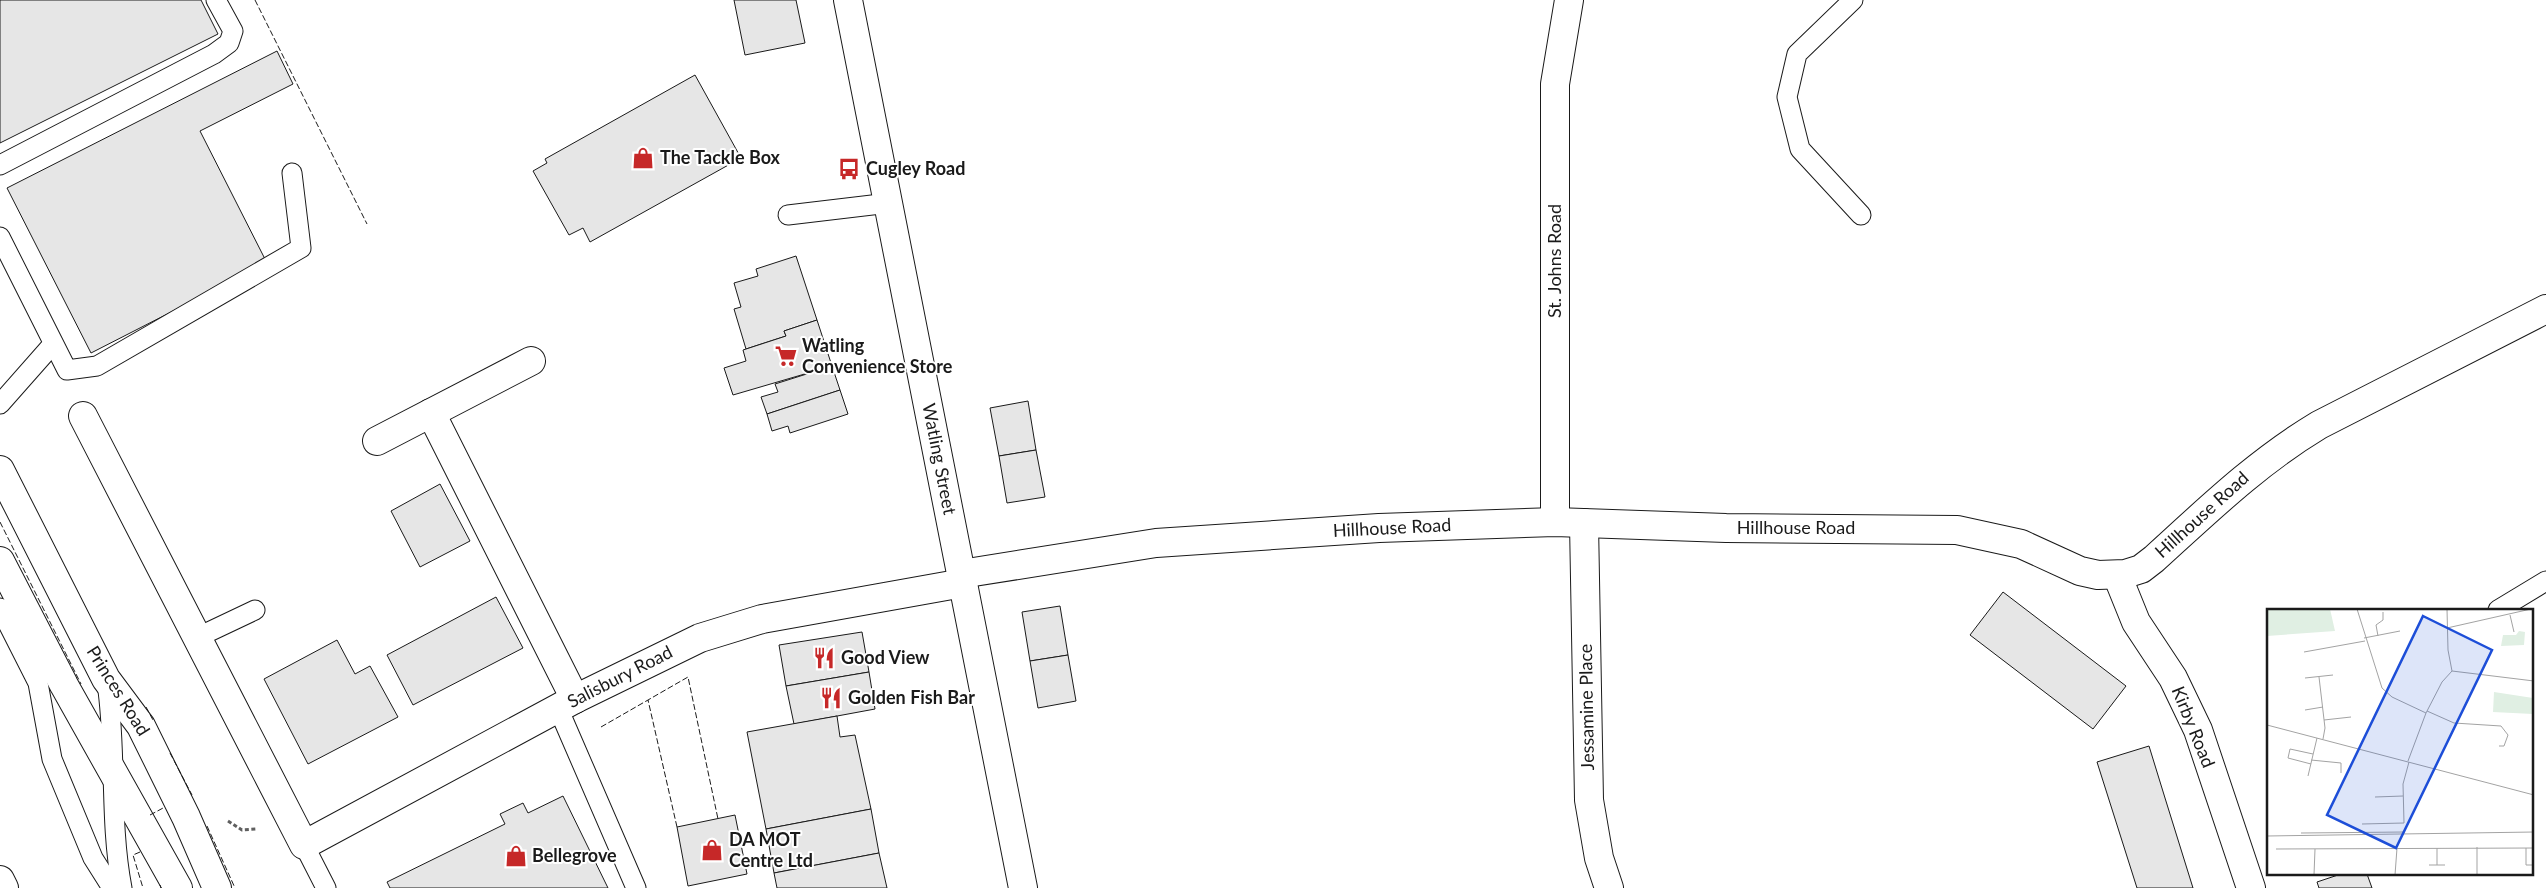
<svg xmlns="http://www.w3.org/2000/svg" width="2546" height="888" viewBox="0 0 2546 888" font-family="Lato,sans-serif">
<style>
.building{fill:#e6e6e6;stroke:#1a1a1a}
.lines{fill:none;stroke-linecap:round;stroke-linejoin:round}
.lane-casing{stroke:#1a1a1a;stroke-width:21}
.street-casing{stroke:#1a1a1a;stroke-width:30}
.secondary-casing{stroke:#1a1a1a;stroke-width:30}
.primary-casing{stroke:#1a1a1a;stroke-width:30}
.path{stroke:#5f5f5f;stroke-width:3;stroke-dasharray:4 2.5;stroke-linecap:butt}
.lane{stroke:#fff;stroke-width:19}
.street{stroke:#fff;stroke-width:28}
.secondary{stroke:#fff;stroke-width:28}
.primary{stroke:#fff;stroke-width:28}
.fence{stroke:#1a1a1a;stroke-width:1;stroke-dasharray:6 2.5;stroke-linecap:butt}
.labels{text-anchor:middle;stroke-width:4;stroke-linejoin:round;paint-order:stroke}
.poi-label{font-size:18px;font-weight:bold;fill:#1a1a1a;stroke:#fff;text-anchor:start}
.street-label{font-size:18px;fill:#1a1a1a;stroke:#fff}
.inset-road{fill:none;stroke:#a3a3a3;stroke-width:1}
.view{fill:#1d4ed8;fill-opacity:0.15;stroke:#1d4ed8;stroke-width:2.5}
.inset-edge{fill:none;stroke:#1a1a1a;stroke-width:2.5}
</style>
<rect width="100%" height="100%" fill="#fff"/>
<g class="building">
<polygon points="0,0 201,0 218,34 0,143"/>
<polygon points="734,0 796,0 805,43 745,55"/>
<polygon points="277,51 293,84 200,131 267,263 91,353 7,188"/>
<polygon points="695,75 741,158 590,242 583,228 569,235 533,171 547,163 545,159"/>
<polygon points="796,256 817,320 784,331 786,336 746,349 734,309 741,307 734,283 758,276 756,269"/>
<polygon points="817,320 832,366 733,395 724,368 746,361 743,350 786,336 784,331"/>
<polygon points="832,366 840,390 767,414 761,397 778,392 775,384"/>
<polygon points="840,390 848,414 790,433 788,426 772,431 767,414"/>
<polygon points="1028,401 1036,450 999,456 990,408"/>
<polygon points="1036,450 1045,497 1007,503 999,456"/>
<polygon points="440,484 470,541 420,567 391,511"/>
<polygon points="2003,592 2126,686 2093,729 1970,635"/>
<polygon points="496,597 523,648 413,705 387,655"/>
<polygon points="1060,606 1068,655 1030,661 1022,612"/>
<polygon points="862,632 869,672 786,686 779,645"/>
<polygon points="337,640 355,674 370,666 398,717 308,764 264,679"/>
<polygon points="1068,655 1076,701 1038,708 1030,661"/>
<polygon points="869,672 875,709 794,724 786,686"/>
<polygon points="837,716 840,737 855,735 871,809 766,829 747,732"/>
<polygon points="2149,746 2165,798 2193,888 2137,888 2097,762"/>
<polygon points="563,796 608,888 390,888 387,882 505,824 500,814 523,803 528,813"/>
<polygon points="871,809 879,853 774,873 766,829"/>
<polygon points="735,815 747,874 688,886 677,827"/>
<polygon points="879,853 887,888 777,888 774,873"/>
<polygon points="2341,874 2367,874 2372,888 2319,888 2317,882"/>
</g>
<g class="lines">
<g class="lane-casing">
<g id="lane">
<polyline points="1853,0 1797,54 1787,97 1800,149 1861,215"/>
<polyline points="0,165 214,54 229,43 233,31 216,0"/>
<polyline points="788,215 889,203"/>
<polyline points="0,237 67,370 97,366 301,248 292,173"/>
<polyline points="0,404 53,344"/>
<polyline points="0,608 38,683 52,759 93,858 112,888"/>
<polyline points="2498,610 2546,581"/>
<polyline points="196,638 255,610"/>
<path d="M 107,683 C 117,751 109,820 122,888"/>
<polyline points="558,708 636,888"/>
<polyline points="304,845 326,888"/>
</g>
</g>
<g class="street-casing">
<g id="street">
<polyline points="431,413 575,699"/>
<polyline points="83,416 304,845 575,699 700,638 762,619 963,583"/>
<polyline points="377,441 531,361"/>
<polyline points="1555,522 1555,84 1569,0"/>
<polyline points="1584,523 1589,800 1599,858 1609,888"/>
<path d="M 961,574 L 1156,543 L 1379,528 L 1555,522 L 1726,528 L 1957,530 L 2021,544 L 2080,571 L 2098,575 L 2125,574 L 2141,569 L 2154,559 C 2208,510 2256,463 2319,425 L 2546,309"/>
<polyline points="2117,575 2136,622 2173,678 2198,730 2251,888"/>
<polyline points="0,880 4,888"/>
</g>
</g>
<g class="secondary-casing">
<polyline id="secondary" points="848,0 1023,888"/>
</g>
<g class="primary-casing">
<g id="primary">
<polyline points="0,470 106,679 141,726 186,817 217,888"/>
<polyline points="0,561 64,685 178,888"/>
</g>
</g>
<polyline class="path" points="228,821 242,830 256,829"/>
<use href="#lane" class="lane"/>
<use href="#street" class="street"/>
<use href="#secondary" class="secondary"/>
<use href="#primary" class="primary"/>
<g class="fence">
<polyline points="255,0 367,224"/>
<polyline points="0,522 81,684"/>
<polyline points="146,707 153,720"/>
<polyline points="601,727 648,700"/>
<polyline points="170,753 192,795"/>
<polyline points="150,815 165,807"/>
<polyline points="207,826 235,888"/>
<polyline points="677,827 648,700 688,677 718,819"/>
<polyline points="140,852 133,855 143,888"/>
<polyline points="160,885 161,888"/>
</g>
</g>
<defs>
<g id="shop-bare" transform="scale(1.725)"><path d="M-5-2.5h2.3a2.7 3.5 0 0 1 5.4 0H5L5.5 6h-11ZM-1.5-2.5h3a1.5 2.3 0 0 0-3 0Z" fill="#c62828" stroke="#fff" stroke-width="2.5" paint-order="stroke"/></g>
<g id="bus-bare" transform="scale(1.725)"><path d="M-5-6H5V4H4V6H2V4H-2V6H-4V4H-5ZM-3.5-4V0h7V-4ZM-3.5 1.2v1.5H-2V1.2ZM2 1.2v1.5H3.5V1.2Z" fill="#c62828" stroke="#fff" stroke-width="2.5" paint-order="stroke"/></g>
<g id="supermarket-bare" transform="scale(1.725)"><path d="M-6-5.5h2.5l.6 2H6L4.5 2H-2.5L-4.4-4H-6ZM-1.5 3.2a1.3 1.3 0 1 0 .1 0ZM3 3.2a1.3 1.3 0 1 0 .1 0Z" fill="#c62828" stroke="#fff" stroke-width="2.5" paint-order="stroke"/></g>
<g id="restaurant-bare" transform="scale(1.725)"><path d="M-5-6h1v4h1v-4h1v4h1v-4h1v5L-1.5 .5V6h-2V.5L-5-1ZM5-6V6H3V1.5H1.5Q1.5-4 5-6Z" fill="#c62828" stroke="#fff" stroke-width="2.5" paint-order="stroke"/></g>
</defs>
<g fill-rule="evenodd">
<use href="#shop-bare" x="643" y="158"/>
<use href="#bus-bare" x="849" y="169"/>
<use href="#supermarket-bare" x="786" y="356"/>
<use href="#restaurant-bare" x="824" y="658"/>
<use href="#restaurant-bare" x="831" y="698"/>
<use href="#shop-bare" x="712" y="850"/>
<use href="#shop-bare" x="516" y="856"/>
</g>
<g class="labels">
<g class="poi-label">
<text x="660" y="164">The Tackle Box</text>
<text x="866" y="175">Cugley Road</text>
<text x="802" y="352">Watling<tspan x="802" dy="21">Convenience Store</tspan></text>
<text x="841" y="664">Good View</text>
<text x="848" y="704">Golden Fish Bar</text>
<text x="729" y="846">DA MOT<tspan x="729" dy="21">Centre Ltd</tspan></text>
<text x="532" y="862">Bellegrove</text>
</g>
<g class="street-label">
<text transform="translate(1555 261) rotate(-90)" y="6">St. Johns Road</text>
<text transform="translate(939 459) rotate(79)" y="6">Watling Street</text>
<text transform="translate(2202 515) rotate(-42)" y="6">Hillhouse Road</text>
<text transform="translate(1392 528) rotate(-3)" y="6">Hillhouse Road</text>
<text x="1796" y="534">Hillhouse Road</text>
<text transform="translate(620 677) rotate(-27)" y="6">Salisbury Road</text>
<text transform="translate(118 691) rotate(58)" y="6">Princes Road</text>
<text transform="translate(1587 707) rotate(-91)" y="6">Jessamine Place</text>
<text transform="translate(2193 727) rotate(68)" y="6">Kirby Road</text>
</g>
</g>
<g transform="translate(2267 609)">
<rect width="266" height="266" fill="#fff"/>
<path d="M 0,0 L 63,0 L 68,22 L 0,27 ZM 252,22 L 258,23 L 257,36 L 234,37 L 236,26 L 249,26 ZM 227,83 L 266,89 L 266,105 L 226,103 Z" fill="#e0efe3"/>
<path class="inset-road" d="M 90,0 L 115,79 L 125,88 L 159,104M 243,6 L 247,23M 180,19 L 264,0M 111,27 L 109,16 L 116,11 L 116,3M 97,29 L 133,22M 37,43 L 98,32M 0,59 L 0,86M 185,62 L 267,72M 52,68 L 58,119 L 56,130M 38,69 L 66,66M 38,101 L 56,98M 160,102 L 187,114 L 234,117 L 241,126 L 237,137 L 232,137M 57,111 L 84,108M 0,116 L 267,186M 44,151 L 74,154 L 74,164M 141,152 L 159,104 L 175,73 L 185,62 L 181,41 L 180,0M 44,155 L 21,149 L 23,140 L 46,145M 41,167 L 50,129M 108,188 L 136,187M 95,215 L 137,214 L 136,175 L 142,153M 34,224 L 138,223M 0,227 L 267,223M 210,238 L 210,266M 170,239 L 170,256M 259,239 L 259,256 L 267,256M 9,240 L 267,239M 162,256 L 178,256M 47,266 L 48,240M 128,266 L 130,239"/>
<path class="view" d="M 156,7 L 225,41 L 129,239 L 60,206 Z"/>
<rect width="266" height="266" class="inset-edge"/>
</g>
</svg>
